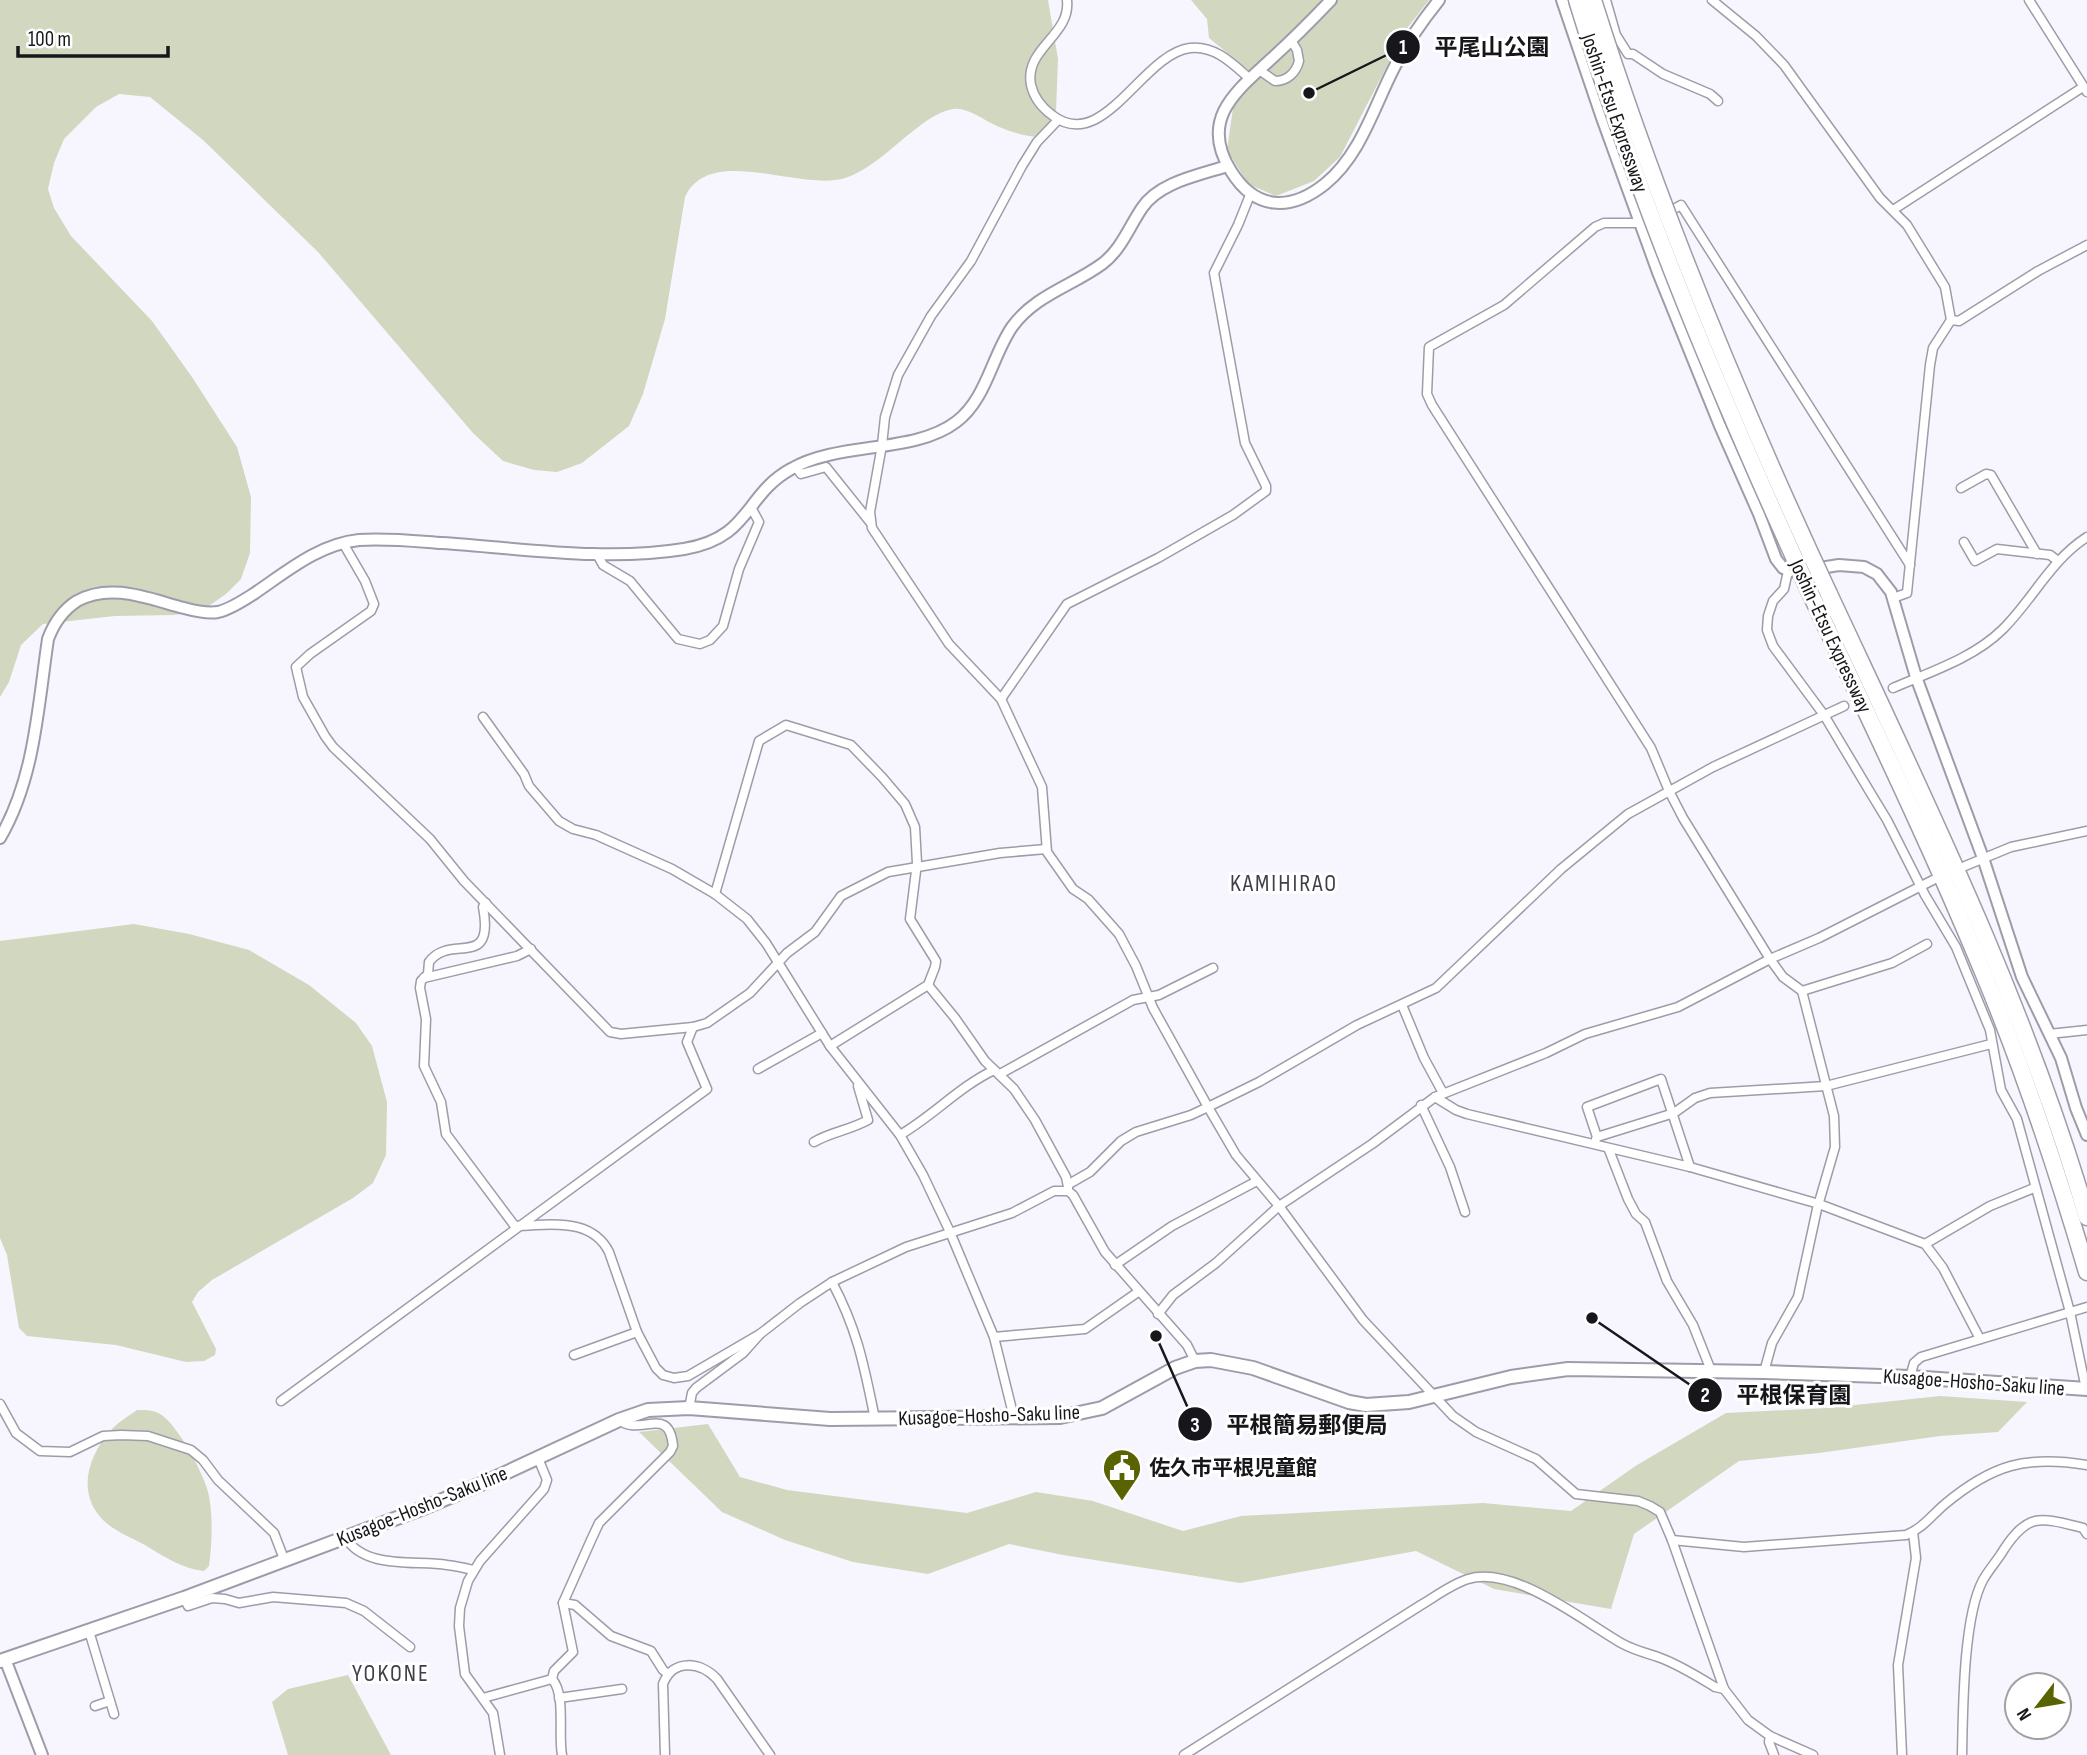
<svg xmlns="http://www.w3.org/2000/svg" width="2087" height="1755" viewBox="0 0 2087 1755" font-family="'Sofia Sans Condensed','Noto Sans JP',sans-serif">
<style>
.green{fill:#d2d7bf}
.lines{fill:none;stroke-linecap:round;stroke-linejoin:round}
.minor-casing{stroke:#9d9ca9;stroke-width:11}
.tertiary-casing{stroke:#9d9ca9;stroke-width:14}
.secondary-casing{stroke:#9d9ca9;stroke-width:16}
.motorway-casing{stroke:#9d9ca9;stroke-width:19}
.minor{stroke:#fff;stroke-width:8}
.tertiary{stroke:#fff;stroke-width:10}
.secondary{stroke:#fff;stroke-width:12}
.motorway{stroke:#fff;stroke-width:16}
.motorway-bridge-casing{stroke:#9d9ca9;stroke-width:19;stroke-linecap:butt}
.motorway-bridge{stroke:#fff;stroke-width:16}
.labels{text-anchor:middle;stroke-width:6;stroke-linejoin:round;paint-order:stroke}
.street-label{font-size:21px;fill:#17171b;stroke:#fff}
.poi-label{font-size:21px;font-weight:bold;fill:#17171b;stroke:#fff;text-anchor:start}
.quarter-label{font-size:24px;letter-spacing:2px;fill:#403f49;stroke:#fff}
.leader{fill:none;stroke:#17171b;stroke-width:2.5}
.callout-dot{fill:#17171b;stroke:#fff;stroke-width:2.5}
.mark-label{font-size:21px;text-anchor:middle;font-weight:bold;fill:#fff}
.callout-label{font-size:23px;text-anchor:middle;font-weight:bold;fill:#17171b;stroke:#fff;stroke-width:6;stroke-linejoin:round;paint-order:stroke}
</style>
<rect width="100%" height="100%" fill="#f7f6fe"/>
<g class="green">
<path d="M 0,0 L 1048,0 L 1058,59 L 1056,112 L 1049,127 L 1038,137 C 1023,136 1011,132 997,126 C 983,120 968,107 953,109 C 920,114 882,167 845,178 C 799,192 710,143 685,197 L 665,319 L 643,394 L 629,426 L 582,463 L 557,472 L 534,470 L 503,461 L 473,433 L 318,252 L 203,140 L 150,97 L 119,94 L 96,107 L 64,139 L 54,163 L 48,189 L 54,208 L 71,236 L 152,321 L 192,377 L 237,447 L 251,497 L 250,553 L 241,579 L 226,594 L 203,610 L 174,615 L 115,616 L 43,624 L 21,645 L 9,682 L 0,697 Z"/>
<polygon points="1191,0 1429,0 1405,31 1340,157 1314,181 1276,196 1248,184 1227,150 1233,108 1258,78 1209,38 1207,19"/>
<polygon points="134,924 189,934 249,950 309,985 356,1023 372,1046 387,1102 386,1155 373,1183 353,1198 212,1280 198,1292 192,1302 216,1349 215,1355 204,1361 186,1362 116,1345 27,1336 19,1328 7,1255 0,1238 0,941"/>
<polygon points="1940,1396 2027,1402 1998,1432 1940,1436 1819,1453 1739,1461 1634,1534 1611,1609 1494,1589 1416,1551 1240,1583 1063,1555 1009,1544 928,1574 853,1562 785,1540 722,1512 639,1432 708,1424 740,1477 787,1490 967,1513 1036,1492 1093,1501 1183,1531 1241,1516 1483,1503 1571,1511 1637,1465 1726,1413 1827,1408"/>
<path d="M 137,1410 C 147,1410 156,1410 163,1416 C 179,1428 206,1477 209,1496 C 213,1518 212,1544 209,1566 L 204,1571 C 183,1569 163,1556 145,1545 C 132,1538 114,1531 103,1520 C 76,1493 88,1455 112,1429 C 118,1422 129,1416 137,1410 Z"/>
<polygon points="348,1675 391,1755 288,1755 272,1702 288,1689"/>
</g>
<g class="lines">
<g class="minor-casing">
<g id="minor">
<path d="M 1067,0 C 1071,36 1024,48 1031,85 C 1034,98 1041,107 1052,115 C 1103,155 1142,54 1190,48 C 1215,45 1233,64 1250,79"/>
<polyline points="1606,0 1616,35 1628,54 1633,54 1663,74 1710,94 1718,101"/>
<polyline points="1712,0 1756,36 1784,65 1880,198 1907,225 1945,287 1951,320 1933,348 1930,365 1907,593 1893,598"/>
<polyline points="2029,0 2087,92"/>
<path d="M 1259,70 L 1275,81 C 1287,81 1296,73 1299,61 L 1297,50 L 1291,40"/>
<polyline points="1058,120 1037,142 1022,166 971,261 931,316 898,375 885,417 882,445 870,512 872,528 949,644 1001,699 1042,787 1047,852 1073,889 1088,899 1119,934 1136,966 1153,1008 1208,1107 1191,1115 1136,1132 1121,1141 1090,1172 1069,1184"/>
<polyline points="1893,210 2083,87"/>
<polyline points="1665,214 1681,205 1910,565"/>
<polyline points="1643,223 1604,223 1595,227 1504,305 1429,347 1427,394 1432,405 1651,748 1669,791 1683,818 1770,959 1783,977 1802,991 1834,1116 1835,1147 1817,1209 1798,1297 1772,1343 1764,1372"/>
<polyline points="1951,320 1959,321 2038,271 2087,245"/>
<polyline points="795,466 801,474 826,467 870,522"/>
<polyline points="1961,488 1986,474 1991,475 2037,554"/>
<polyline points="1964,542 1975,561 1997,549 2050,555 2058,561"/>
<polyline points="343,543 365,581 374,604 371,611 310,654 296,667 303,697 325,736 333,747 430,839 464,881 610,1032 621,1034 693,1027 707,1023 750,993 787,953 815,932 841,896 888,872 1000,853 1046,849"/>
<polyline points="597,554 603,565 630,581 678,639 700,644 710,640 723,626 739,569 759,522 752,509"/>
<polyline points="1788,571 1784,589 1773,601 1768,616 1767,630 1773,646 1824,715 1870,792 1887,820 1925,895 1956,947 1990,1030 2001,1090 2017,1119 2070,1312 2086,1389"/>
<path d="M 1893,688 C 1930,672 1974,658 2003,629 C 2033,599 2051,560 2087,537"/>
<polyline points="1001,699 1067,604 1158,558 1233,515 1266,491 1266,486 1245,443 1214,273 1238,225 1250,195"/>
<polyline points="483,717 524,774 529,786 559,821 573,829 596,835 672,869 715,894 747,919 766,943 830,1046 900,1135 923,1175 950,1232 994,1337 1014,1418"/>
<polyline points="1965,866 2011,847 2087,831"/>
<polyline points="715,894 759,741 786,725 851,745 882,777 905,804 915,827 917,863 910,919 936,961 935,967 928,985 830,1046"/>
<path d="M 486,903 L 483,907 C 495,971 450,933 429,962 L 428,974 L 421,981 L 420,988 L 426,1019 L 424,1066 L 441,1102 L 446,1134 L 514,1225 C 521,1227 528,1225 536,1225 C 564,1223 595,1224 609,1252 L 637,1332 L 656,1368 L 663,1375 L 674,1378 L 688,1376 L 760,1334"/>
<polyline points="424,978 517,956 531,949"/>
<polyline points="928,985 955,1018 985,1061 1014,1089 1035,1120 1066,1177 1068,1187"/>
<polyline points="1802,991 1892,963 1927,944"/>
<polyline points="1402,1005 1424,1058 1443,1093"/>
<polyline points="2049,1034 2087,1030"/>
<polyline points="758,1069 822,1033"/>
<polyline points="1000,1074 1133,1000 1159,995 1213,968"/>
<polyline points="1435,1097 1456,1110 1467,1114 1690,1167 1819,1204 1925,1244 1943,1268 1980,1339"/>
<polyline points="1421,1105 1450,1167 1465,1212"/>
<path d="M 900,1135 C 934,1115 959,1087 994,1070"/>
<polyline points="1597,1137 1674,1113 1695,1098 1710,1093 1826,1086 1991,1044"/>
<polyline points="1596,1139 1597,1137 1587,1107 1661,1079 1690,1167"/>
<path d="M 814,1142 C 831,1132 850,1130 868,1120 L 858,1086"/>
<polyline points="1609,1150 1628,1199 1636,1214 1645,1222 1667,1281 1693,1325 1712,1373"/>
<polyline points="1925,1244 1990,1206 2034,1188"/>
<polyline points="1115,1265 1172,1226 1257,1181"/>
<path d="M 832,1282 C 858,1331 864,1366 875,1419"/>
<polyline points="1158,1314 1173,1295 1216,1263 1279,1206 1372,1144 1435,1097 1546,1053 1585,1034 1678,1007 1770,959 1819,938 1933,880"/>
<polyline points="994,1337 1085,1329 1138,1292"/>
<polyline points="574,1355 637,1332"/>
<polyline points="1910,1377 1914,1363 1921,1357 2087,1307"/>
<polyline points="281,1401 707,1089 687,1042 693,1027"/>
<polyline points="0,1404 16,1433 40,1451 70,1452 103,1436 121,1435 148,1436 191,1450 203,1460 218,1480 274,1533 284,1559"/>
<polyline points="689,1408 692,1393 696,1388 743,1353 760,1334 800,1303 832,1282 906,1247 1012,1213 1054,1191 1068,1191 1073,1195 1105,1252 1187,1345 1195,1361"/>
<path d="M 345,1537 C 365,1570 415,1560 447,1565 C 456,1566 465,1568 473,1570"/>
<path d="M 1672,1540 L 1744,1547 L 1906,1535 C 1922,1529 1932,1515 1945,1504 C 1992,1465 2025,1455 2087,1465"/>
<polyline points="184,1598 188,1606 212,1598 225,1599 239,1603 273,1597 346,1603 364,1611 410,1647"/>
<polyline points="563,1603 575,1605 611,1636 651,1651 663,1670 668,1674"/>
<polyline points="89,1631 114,1714"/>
<path d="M 552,1679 C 566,1694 558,1734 562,1755"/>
<path d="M 483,1698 L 552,1679 L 554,1671 L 573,1652 L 563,1603 L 592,1538 L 599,1523 L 670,1452 L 673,1446 C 669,1404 641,1437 619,1420"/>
<polyline points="559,1698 622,1689"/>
<polyline points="95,1706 110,1701"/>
<polyline points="1770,1736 1813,1755"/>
<polyline points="500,1755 493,1713 465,1674 459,1626 460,1608 468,1581 480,1561 544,1489 547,1480 538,1458"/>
<path d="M 665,1755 L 663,1684 C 673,1658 701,1662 717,1679 L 770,1755"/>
<path d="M 1184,1755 L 1421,1605 C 1436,1596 1452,1584 1468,1579 C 1515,1565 1584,1622 1623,1644 C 1634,1650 1646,1653 1658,1657 C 1678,1664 1697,1676 1715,1687 L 1724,1689"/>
<polyline points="1774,1755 1769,1742 1770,1736 1748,1720 1724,1689 1672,1540 1660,1512 1650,1506 1638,1501 1576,1494 1536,1459 1476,1432 1453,1416 1363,1320 1279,1206 1236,1155 1208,1107 1259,1082 1357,1025 1436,988 1561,869 1628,814 1713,767 1844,706"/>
<polyline points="1902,1755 1898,1665 1916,1558 1913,1532"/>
<path d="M 1962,1755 C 1963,1711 1963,1617 1983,1580 C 1988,1571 1995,1563 2001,1554 C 2009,1541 2020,1525 2035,1521 C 2050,1518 2069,1525 2083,1528 L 2087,1534"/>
</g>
</g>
<g class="tertiary-casing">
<g id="tertiary">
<path d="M 1331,0 C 1311,21 1291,41 1270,60 C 1254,75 1234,91 1224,111 C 1214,132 1219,152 1231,171 C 1255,210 1290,212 1325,184 C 1361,155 1374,106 1395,66 C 1407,43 1422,21 1439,0"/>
<polyline points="1562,0 1602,118 1659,275 1720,426 1759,514 1776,559 1783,568 1795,572 1839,565 1864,567 1877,574 1891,592 1916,677 1983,858 2022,977 2061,1058 2076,1108 2087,1135"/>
<path d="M 0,838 C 35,778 38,706 48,639 C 54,623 63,610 77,601 C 111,582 149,599 184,608 C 195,611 207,614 218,612 C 231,609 244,600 255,593 C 286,572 319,544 359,540 C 386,538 414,541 442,543 C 521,548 604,562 684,549 C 751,538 744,495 791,469 C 839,441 914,454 956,422 C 986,400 992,356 1012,327 C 1035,295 1072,286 1102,264 C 1121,250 1129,227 1142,208 C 1159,182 1200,175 1227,166"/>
<polyline points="5,1659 42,1755"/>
</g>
</g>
<g class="secondary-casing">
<polyline id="secondary" points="0,1661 184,1598 421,1509 488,1481 619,1420 648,1410 689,1408 830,1419 1060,1417 1102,1408 1175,1368 1195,1361 1211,1360 1253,1368 1349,1402 1366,1405 1409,1402 1511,1377 1568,1369 1764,1372 1910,1377 2087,1389"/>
</g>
<g class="motorway-casing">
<g id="motorway">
<path d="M 1829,594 C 1924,798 2024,1001 2087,1217"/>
<path d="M 1814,601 C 1872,724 1931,846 1983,972 C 2024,1070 2057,1170 2087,1272"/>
</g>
</g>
<use href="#minor" class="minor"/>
<use href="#tertiary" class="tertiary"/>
<use href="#secondary" class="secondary"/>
<use href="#motorway" class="motorway"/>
<g class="motorway-bridge-casing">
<g id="motorway-bridge">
<path d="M 1577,0 C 1640,206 1724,405 1814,601"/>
<path d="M 1593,0 C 1657,204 1739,401 1829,594"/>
</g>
</g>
<use href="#motorway-bridge" class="motorway-bridge"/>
</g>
<defs>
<g id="civic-pin" transform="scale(2.0125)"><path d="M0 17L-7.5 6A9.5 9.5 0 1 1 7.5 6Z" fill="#5a6302" stroke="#fff"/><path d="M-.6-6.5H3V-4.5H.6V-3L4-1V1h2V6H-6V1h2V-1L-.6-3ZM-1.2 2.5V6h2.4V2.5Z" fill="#fff"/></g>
</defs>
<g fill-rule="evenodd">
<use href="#civic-pin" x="1122" y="1468"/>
</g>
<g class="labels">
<g class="street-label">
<text transform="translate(1615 113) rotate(71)" y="7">Joshin-Etsu Expressway</text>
<text transform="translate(1831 636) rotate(65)" y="7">Joshin-Etsu Expressway</text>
<text transform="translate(1974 1382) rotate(4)" y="7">Kusagoe-Hosho-Saku line</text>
<text transform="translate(989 1415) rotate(-2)" y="7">Kusagoe-Hosho-Saku line</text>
<text transform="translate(422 1506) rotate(-22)" y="7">Kusagoe-Hosho-Saku line</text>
</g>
<g class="poi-label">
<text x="1149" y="1475">佐久市平根児童館</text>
</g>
<g class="quarter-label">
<text x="1284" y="891">KAMIHIRAO</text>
<text x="391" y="1681">YOKONE</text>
</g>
</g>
<path class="leader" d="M1309 93L1403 47M1592 1318L1705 1395M1156 1336L1195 1424"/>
<g class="callout-dot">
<circle cx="1309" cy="93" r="7"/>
<circle cx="1592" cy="1318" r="7"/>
<circle cx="1156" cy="1336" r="7"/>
<circle cx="1403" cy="47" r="18"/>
<circle cx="1705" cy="1395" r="18"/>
<circle cx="1195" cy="1424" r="18"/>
</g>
<g class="mark-label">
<text x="1403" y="54">1</text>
<text x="1705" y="1402">2</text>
<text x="1195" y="1432">3</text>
</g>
<g class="callout-label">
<text x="1492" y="55">平尾山公園</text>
<text x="1794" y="1403">平根保育園</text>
<text x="1307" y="1433">平根簡易郵便局</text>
</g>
<g transform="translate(2038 1706) rotate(239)"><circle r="33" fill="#ffffff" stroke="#a2a2a4" stroke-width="2"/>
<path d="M0-5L12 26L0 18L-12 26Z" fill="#5a6302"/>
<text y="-10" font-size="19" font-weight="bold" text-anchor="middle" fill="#17171b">N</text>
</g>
<path d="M18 46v10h150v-10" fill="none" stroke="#17171b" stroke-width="3.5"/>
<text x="28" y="46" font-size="21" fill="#17171b" stroke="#ffffff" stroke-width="5" paint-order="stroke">100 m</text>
</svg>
